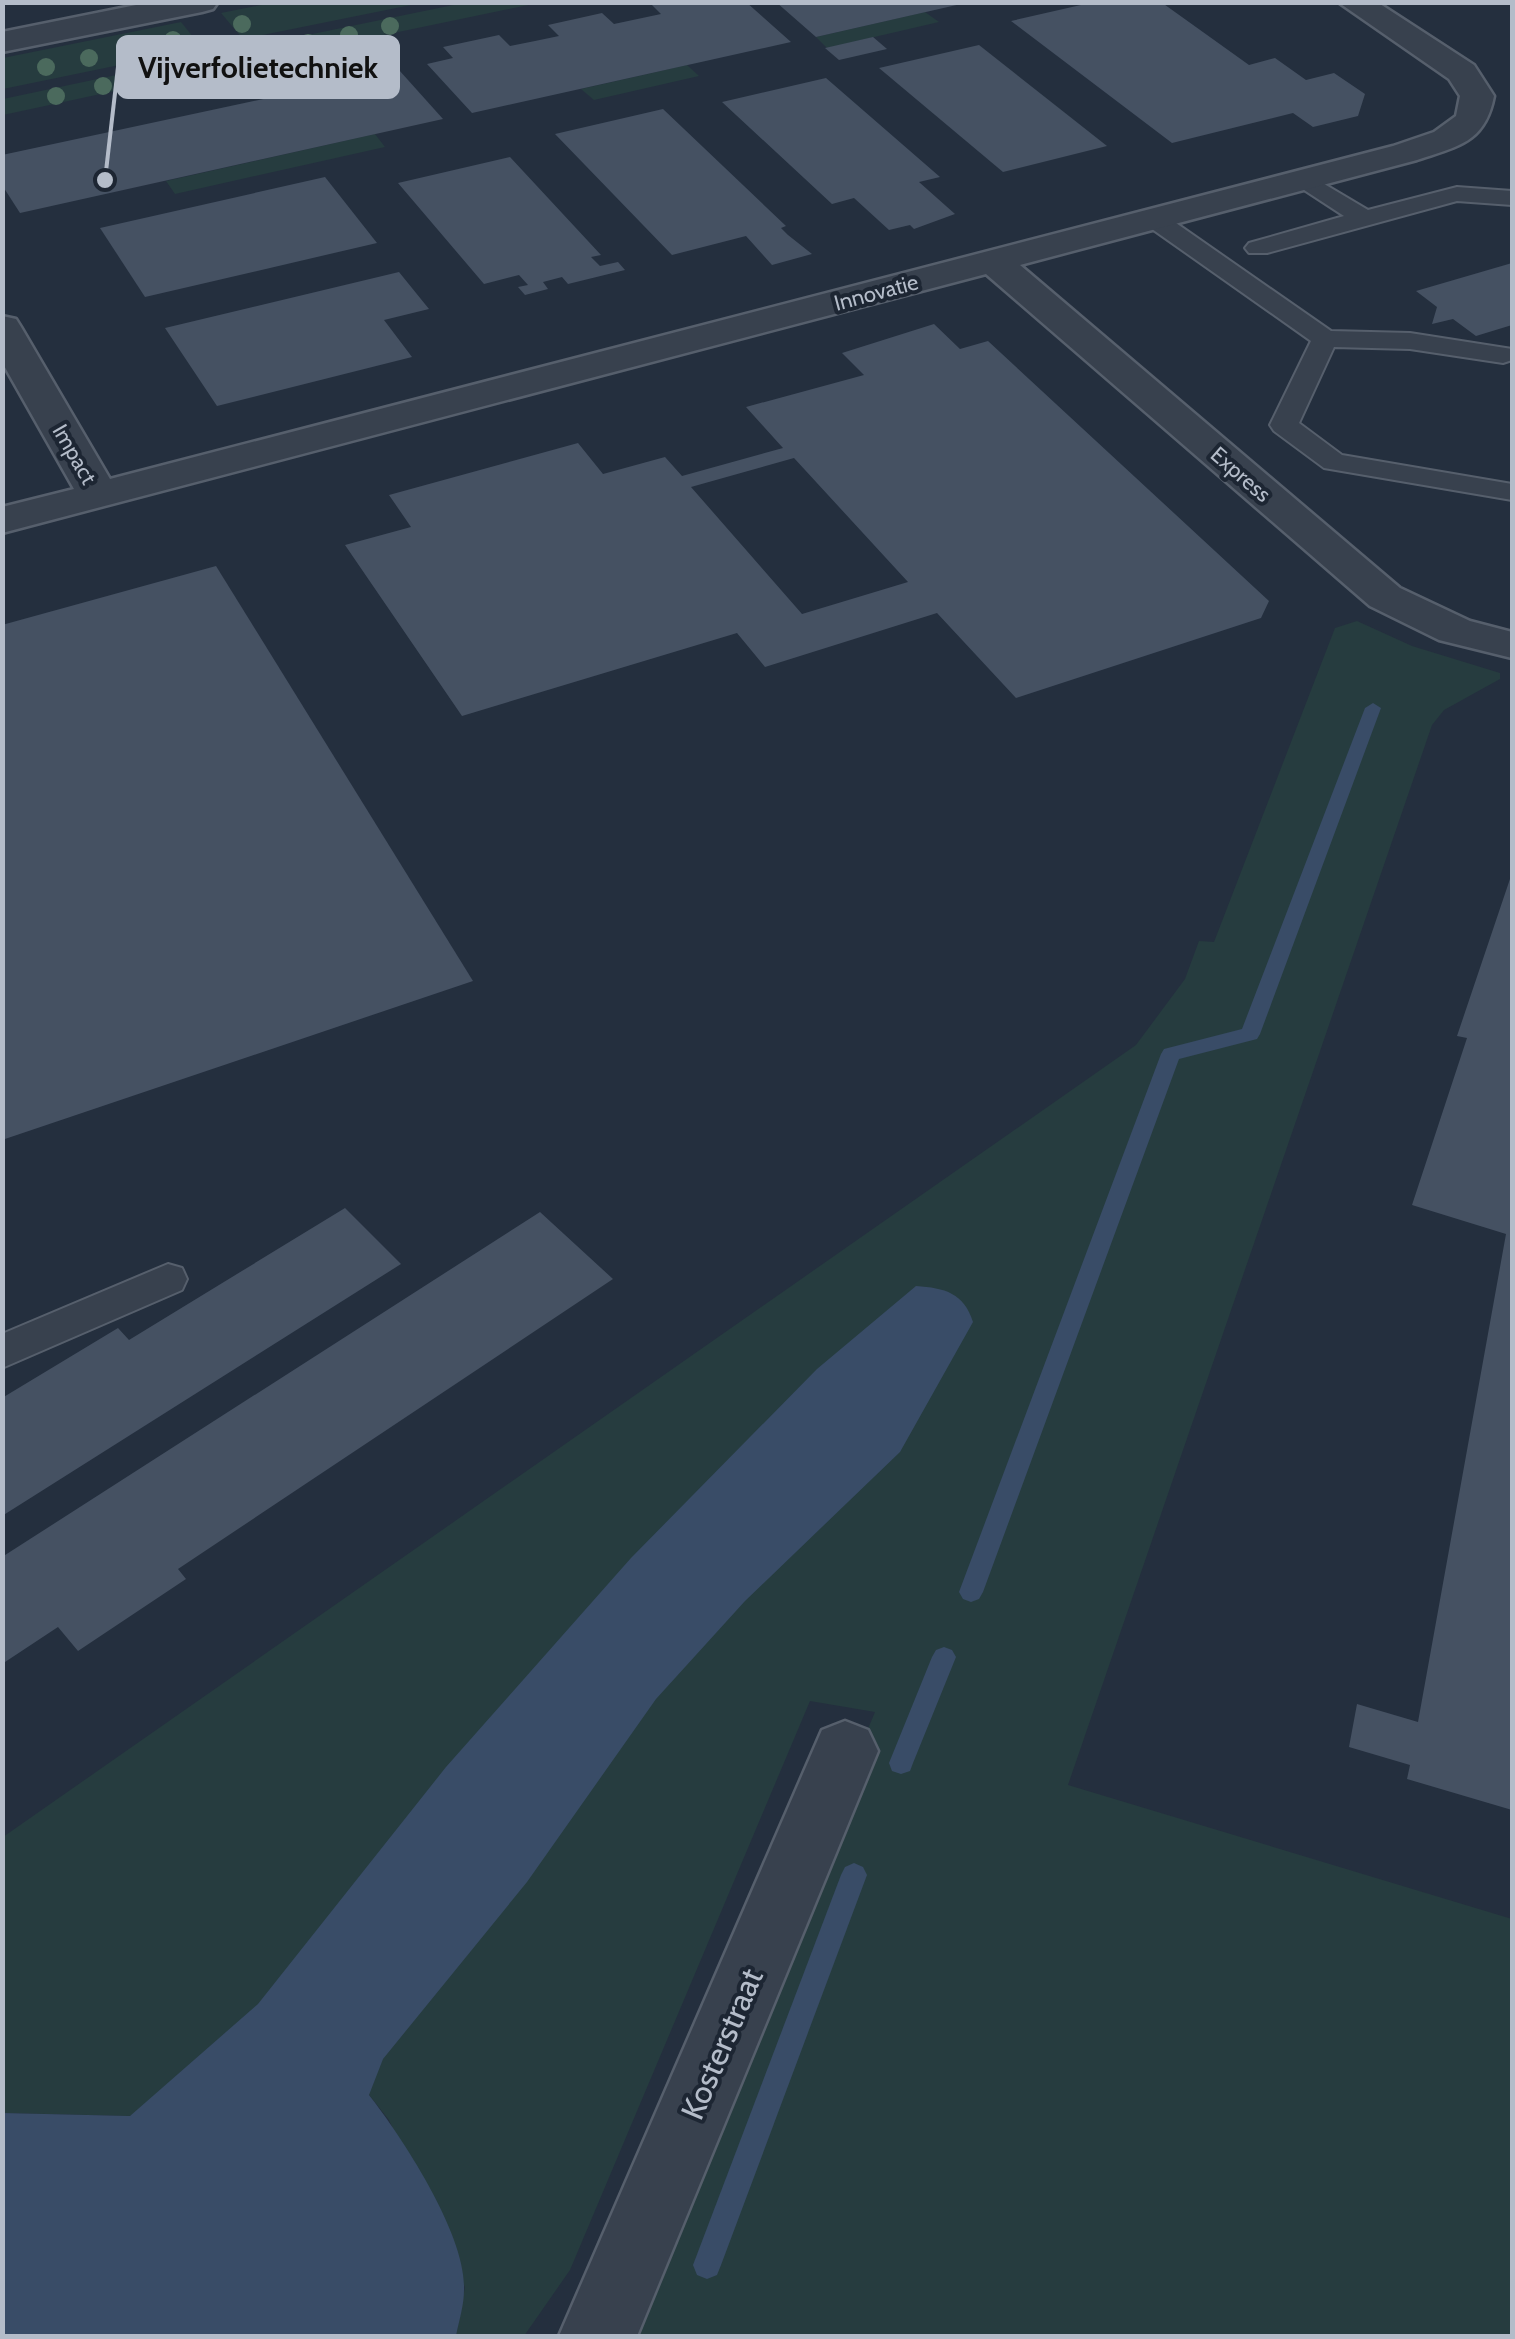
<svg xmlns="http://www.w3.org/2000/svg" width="1515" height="2339" viewBox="0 0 1515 2339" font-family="Cabin,sans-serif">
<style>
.green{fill:#263c3f}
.water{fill:#394c67}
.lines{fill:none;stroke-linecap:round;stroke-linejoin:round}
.stream{fill:#394c67;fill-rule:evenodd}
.building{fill:#455162;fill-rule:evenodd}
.service-casing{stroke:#565f6c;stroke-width:4}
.minor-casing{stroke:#565f6c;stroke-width:5}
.service{fill:#38414e;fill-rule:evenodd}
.minor{fill:#38414e;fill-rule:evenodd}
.tree{fill:#4b6a5d}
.labels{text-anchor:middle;stroke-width:8;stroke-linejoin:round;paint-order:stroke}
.far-street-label{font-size:22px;fill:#b4bcc9;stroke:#1d2633}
.near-street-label{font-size:32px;fill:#b4bcc9;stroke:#1d2633}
.leader{fill:none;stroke:#b4bcc9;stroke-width:4}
.callout-dot{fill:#b4bcc9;stroke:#1d2633;stroke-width:4}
.callout{fill:#b4bcc9;stroke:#b4bcc9;stroke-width:4}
.callout-label{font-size:30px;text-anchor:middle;font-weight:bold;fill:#111}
</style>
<rect width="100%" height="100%" fill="#242f3e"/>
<g class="green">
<polygon points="276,2 421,2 421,3 243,39 221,13"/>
<polygon points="463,3 538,3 259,61 249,47"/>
<polygon points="925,12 939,22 827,48 816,37"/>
<polygon points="181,22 202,48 3,89 3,58"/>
<polygon points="206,56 217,69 3,115 3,99"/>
<polygon points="687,65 699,76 594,100 581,89"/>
<polygon points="375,134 385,147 175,194 166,181"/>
<polygon points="1357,621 1412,646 1500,673 1500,679 1444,710 1432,725 1068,1785 1512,1919 1512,2336 613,2336 875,1712 810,1701 570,2270 524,2336 456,2336 465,2287 389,2120 351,2072 129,2116 3,2113 3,1837 1136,1045 1185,979 1199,941 1214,942 1335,628"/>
</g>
<path class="water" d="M 916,1286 C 945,1288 964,1293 973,1322 L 900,1452 L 745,1601 L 656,1699 L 527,1882 L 383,2059 L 369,2095 C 402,2137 467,2236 464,2290 C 464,2305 459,2321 456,2336 L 3,2336 L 3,2113 L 130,2116 L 258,2004 L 446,1767 L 631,1558 L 817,1369 Z"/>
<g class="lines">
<g class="stream">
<polygon points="1373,703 1381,708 1260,1034 1257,1039 1179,1059 983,1592 979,1599 971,1602 963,1599 959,1592 1161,1054 1164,1049 1242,1029 1365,708"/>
<polygon points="944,1647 952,1650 956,1657 913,1763 910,1771 901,1774 892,1771 889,1763 932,1657 936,1650"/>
<polygon points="854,1863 863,1867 867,1875 721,2265 717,2275 707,2279 697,2275 693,2265 841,1875 845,1867"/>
</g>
</g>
<g class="building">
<polygon points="649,2 746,2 791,42 472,113 427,64 453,58 443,47 499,35 510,46 535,41 559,36 548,25 602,13 614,24 661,14"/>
<polygon points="776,2 961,2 961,4 816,37"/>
<polygon points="1094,2 1161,2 1249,65 1275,58 1306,80 1334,73 1365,94 1358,116 1313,127 1293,113 1172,143 1011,21"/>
<polygon points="873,37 887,49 839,60 825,48"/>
<polygon points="979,45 1107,146 1003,172 879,68"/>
<polygon points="399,70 443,119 20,213 2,185 2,155"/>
<polygon points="826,78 940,177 919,182 955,214 914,229 910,225 889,230 854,198 832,204 722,102"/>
<polygon points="663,109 786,226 781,228 788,235 812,254 772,265 746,236 672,255 555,134"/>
<polygon points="510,157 601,255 591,257 600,266 618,262 625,270 568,284 562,277 543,282 548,289 525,295 518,287 528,285 519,275 484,284 398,183"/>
<polygon points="325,177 377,243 145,297 100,228"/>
<polygon points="1512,263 1512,325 1476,336 1453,319 1432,324 1437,307 1416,291"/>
<polygon points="399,272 429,309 384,320 412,357 217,406 165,328"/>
<path d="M 934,324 L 960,349 L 988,341 L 1269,601 L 1261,618 L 1016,698 L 937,613 L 765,667 L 737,633 L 462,716 L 345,545 L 411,527 L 389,495 L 578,443 L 603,474 L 665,457 L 682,476 L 783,448 L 746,407 L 864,375 L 842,353 ZM 794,458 L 908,582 L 802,614 L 691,487 Z"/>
<polygon points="216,566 473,981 2,1140 2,625"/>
<polygon points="1512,873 1512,1810 1407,1779 1410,1765 1349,1747 1357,1704 1418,1722 1506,1234 1412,1205 1467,1038 1457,1036"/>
<polygon points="345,1208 401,1264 2,1516 2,1398 118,1328 129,1340"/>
<polygon points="540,1212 613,1279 178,1569 186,1579 78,1651 58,1627 2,1664 2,1557"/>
</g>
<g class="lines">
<g class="service-casing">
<g id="service">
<polygon points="1304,172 1368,210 1457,187 1512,191 1512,205 1457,201 1267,253 1249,253 1245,248 1249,243 1344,216 1295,184 1292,179"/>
<polygon points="1154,212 1163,214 1331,331 1410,333 1512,349 1512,360 1503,363 1410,349 1334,347 1299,423 1342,455 1512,484 1512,500 1324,468 1274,431 1270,425 1311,341 1145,224 1142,219 1145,214"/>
<polygon points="168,1264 182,1268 187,1279 182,1290 2,1368 2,1334"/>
</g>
</g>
<g class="minor-casing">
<g id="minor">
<polygon points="151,2 218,2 213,9 202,12 2,52 2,32"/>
<path d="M 1338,2 L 1377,2 L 1474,65 L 1494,96 C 1485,143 1458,146 1417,160 L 1020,265 L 1400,588 L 1470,621 L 1512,632 L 1512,658 L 1439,640 L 1370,606 L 986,274 L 2,533 L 2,507 L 74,489 L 2,362 L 2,316 L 16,319 L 21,327 L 110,479 L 1393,146 L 1434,132 L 1456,116 L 1460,96 L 1449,79 Z"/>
<polygon points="845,1721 868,1730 878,1751 637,2336 559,2336 822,1730"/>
</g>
</g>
<use href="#service" class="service"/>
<use href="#minor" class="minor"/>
</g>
<g class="tree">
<circle cx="242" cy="24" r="9"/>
<circle cx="390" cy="26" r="9"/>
<circle cx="349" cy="35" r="9"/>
<circle cx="173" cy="40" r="9"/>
<circle cx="308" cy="43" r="9"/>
<circle cx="89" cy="58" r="9"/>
<circle cx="46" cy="67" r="9"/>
<circle cx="103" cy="86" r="9"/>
<circle cx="56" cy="96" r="9"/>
</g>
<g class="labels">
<g class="far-street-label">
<text transform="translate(876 292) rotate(-15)" y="8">Innovatie</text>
<text transform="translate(75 454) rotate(60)" y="8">Impact</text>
<text transform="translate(1241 474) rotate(41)" y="8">Express</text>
</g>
<g class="near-street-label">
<text transform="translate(722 2044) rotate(-67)" y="11">Kosterstraat</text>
</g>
</g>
<path class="leader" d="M105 180L118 67"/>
<circle class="callout-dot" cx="105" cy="180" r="10"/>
<rect class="callout" x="118" y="37" width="280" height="60" rx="10"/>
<g class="callout-label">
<text x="258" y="78">Vijverfolietechniek</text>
</g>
<rect width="1515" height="2339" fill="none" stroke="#b4bcc9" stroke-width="10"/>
</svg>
